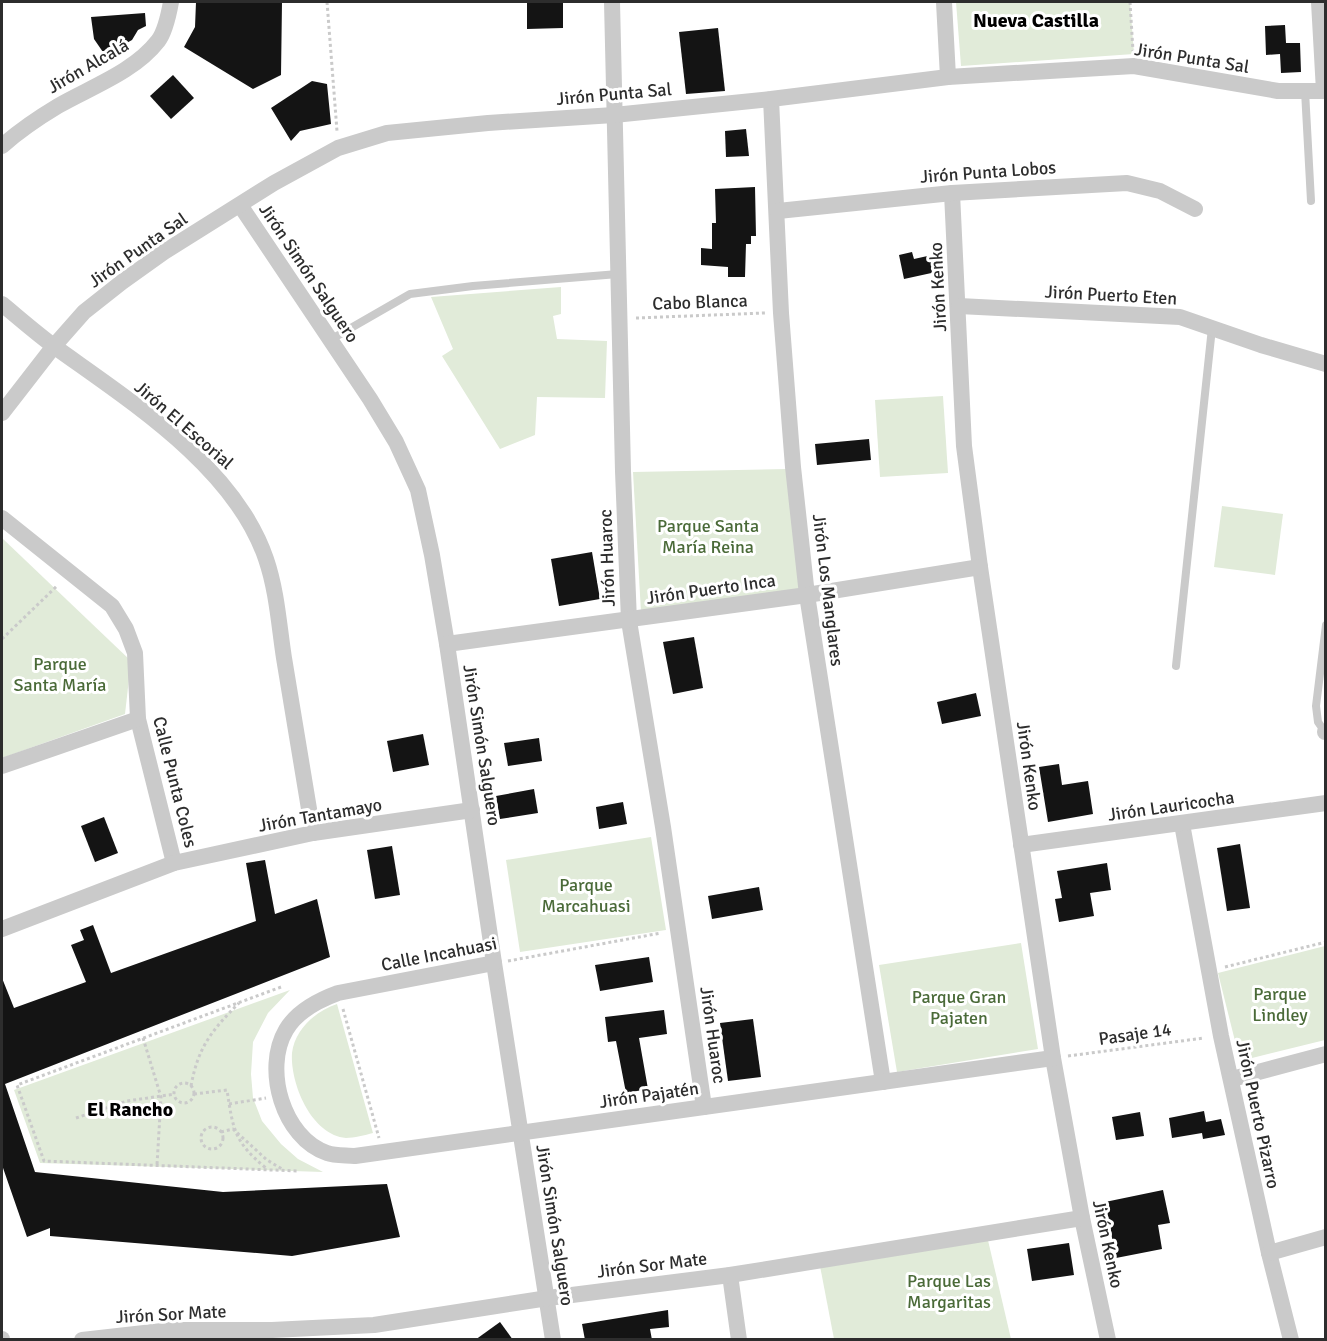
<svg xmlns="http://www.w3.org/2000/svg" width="1327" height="1341" viewBox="0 0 1327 1341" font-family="Signika,sans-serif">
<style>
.green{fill:#e1ebd9}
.building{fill:#141414}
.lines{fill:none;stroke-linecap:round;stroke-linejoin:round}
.path{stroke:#cacaca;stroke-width:3;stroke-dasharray:3 3;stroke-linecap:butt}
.lane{stroke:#cacaca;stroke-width:8}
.street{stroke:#cacaca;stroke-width:16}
.labels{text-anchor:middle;stroke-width:6;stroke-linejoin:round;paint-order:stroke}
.street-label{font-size:18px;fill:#2d2d2d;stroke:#fff}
.park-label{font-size:18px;fill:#4a6a38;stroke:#fff}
.neighbourhood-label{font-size:20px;font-weight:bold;fill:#000;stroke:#fff}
</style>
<rect width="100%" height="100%" fill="#fff"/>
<g class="green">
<polygon points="956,2 1130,2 1134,54 961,66"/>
<polygon points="561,287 561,314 553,316 557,339 607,341 605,398 537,397 535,435 500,449 442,356 453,349 431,297"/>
<polygon points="943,396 948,473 880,477 875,400"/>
<polygon points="787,469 801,591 641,612 633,472"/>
<polygon points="1222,506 1283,514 1275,575 1214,567"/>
<polygon points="2,538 131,661 125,714 2,758"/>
<polygon points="651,837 666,930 520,952 506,860"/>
<polygon points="1021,943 1038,1049 897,1072 879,965"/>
<polygon points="1325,946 1325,1040 1240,1061 1218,973"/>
<polygon points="290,990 268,1013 253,1042 251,1074 253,1098 262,1121 281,1144 298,1159 323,1172 40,1163 14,1090"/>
<path d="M 337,1004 L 373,1133 C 365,1135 354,1138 346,1138 C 311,1135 290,1083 292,1053 C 295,1029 316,1011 337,1004 Z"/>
<polygon points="987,1236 1011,1339 834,1339 820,1266"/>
</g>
<g class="building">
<polygon points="196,2 282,2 281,75 253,89 184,47 195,27"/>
<polygon points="527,2 563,2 563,28 527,29"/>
<polygon points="145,13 146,26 138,30 132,40 105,55 94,39 91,17"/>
<polygon points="1285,25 1286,43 1300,43 1301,72 1281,73 1280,54 1266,55 1265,26"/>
<polygon points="718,28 725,91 686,94 679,32"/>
<polygon points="173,75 194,98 171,119 150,96"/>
<polygon points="312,81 327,84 331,124 300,131 291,141 271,108"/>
<polygon points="746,129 749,156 726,157 725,131"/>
<polygon points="755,187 756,236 751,236 751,244 746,244 745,277 728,277 728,267 701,265 701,248 712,249 712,223 716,223 715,189"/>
<polygon points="912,252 914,259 932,255 936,272 904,279 899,255"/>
<polygon points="869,439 871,460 817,465 815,444"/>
<polygon points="592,552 600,599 559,606 551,559"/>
<polygon points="694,637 703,688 673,694 663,642"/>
<polygon points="976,693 981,716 942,724 937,702"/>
<polygon points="423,734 429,765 393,772 387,741"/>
<polygon points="539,738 542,761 508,766 504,743"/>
<polygon points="1059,764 1062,785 1088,781 1093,814 1048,822 1039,767"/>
<polygon points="534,789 538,813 500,819 496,796"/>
<polygon points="623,802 627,824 599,829 596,807"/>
<polygon points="104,817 118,853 95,862 81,826"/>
<polygon points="1240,844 1250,908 1227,911 1217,848"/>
<polygon points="392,846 400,895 375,899 367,850"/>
<polygon points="265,860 275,914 317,899 330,957 5,1084 35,1172 223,1192 387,1184 400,1237 292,1256 50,1236 50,1228 27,1237 2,1165 2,978 14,1008 86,982 71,945 84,940 80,930 93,925 111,973 256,921 246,863"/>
<polygon points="1107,863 1111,890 1090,893 1094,916 1059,922 1055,899 1062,898 1057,871"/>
<polygon points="759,887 763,910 712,919 708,896"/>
<polygon points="649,957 653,982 600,991 595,965"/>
<polygon points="664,1010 667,1034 639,1038 648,1089 626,1093 616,1041 608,1042 605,1017"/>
<polygon points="753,1019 761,1077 728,1081 720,1023"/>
<polygon points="1204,1111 1206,1122 1221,1119 1225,1135 1203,1139 1202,1133 1172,1138 1169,1118"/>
<polygon points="1140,1112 1144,1136 1116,1140 1112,1117"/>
<polygon points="1163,1190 1170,1223 1158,1225 1162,1249 1116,1258 1105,1202"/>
<polygon points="1069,1243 1074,1275 1032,1281 1027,1249"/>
<polygon points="668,1310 669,1327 650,1329 652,1340 585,1340 582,1324"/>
<polygon points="500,1322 513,1340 475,1340"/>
</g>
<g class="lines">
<g class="path">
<polyline points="327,2 337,131"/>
<polyline points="1130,2 1133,51"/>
<polyline points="636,318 765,313"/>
<polyline points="2,639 58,585"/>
<polyline points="508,961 661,933"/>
<polyline points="1225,967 1326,942"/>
<polyline points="281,987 17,1085 44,1161 298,1171"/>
<polyline points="343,1009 379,1138"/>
<polyline points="143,1038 161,1097 157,1165"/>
<polyline points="1068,1056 1204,1038"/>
<circle cx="184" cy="1093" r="10"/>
<path d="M 191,1086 C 198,1047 212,1030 239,1003"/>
<path d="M 194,1094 L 227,1090 C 233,1129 234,1142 266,1168"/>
<polyline points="229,1104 266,1098"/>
<polyline points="76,1118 127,1101 175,1094"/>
<circle cx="212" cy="1138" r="11"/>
<polyline points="221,1132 233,1129 267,1160 282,1169"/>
</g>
<g class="lane">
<polyline points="1305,91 1311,201"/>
<polyline points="330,340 410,294 473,286 618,274"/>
<polyline points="1176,666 1212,328"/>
<polyline points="1325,732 1318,722 1316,706 1326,625"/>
</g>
<g class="street">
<polyline points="612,2 623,471 629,621 663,827 704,1107"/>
<polyline points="944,2 948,77"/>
<polyline points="1319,2 1324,91"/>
<polyline points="771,99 781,313 793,467 807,595 883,1082"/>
<path d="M 2,146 C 19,131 38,118 58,106 C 91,87 134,72 158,41 C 165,32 169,13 171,2"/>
<polyline points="952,193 964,446 980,567 1053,1058 1082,1218 1108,1340"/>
<polyline points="240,205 370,399 396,442 418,490 432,555 447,644 494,963 553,1340"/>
<polyline points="778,211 952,193 1127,183 1160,191 1195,209"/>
<path d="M 2,304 C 19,318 36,333 55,347 C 130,401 235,467 266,559 C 277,591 279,626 284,658 C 294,716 303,775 313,833"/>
<polyline points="959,306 1180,317 1261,345 1326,364"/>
<polyline points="2,413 54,346 84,312 122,282 164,252 274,183 338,148 387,133 488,123 614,115 771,99 948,77 1134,66 1278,91 1326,91"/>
<polyline points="2,518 112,606 126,629 135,653 138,719 174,863"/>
<polyline points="447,644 807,595 980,567"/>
<polyline points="1325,732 1326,732"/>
<polyline points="2,766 138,719"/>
<polyline points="1182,824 1221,1036 1269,1253 1291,1340"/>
<polyline points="1021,845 1326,803"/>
<polyline points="2,929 174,863 313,833 472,810"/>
<path d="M 494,963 L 338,993 C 319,1000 297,1011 286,1030 C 263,1069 283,1138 327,1153 C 335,1156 347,1155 355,1156 L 1053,1058"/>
<polyline points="1232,1079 1326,1054"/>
<polyline points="1269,1253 1326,1237"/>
<polyline points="730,1275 739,1340"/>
<polyline points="2,1339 2,1340"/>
<polyline points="82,1340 171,1330 272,1330 374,1325 548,1298 730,1275 1082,1218"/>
</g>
</g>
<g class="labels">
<g class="street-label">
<text transform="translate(1192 58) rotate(9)" y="6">Jirón Punta Sal</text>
<text transform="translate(88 66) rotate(-30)" y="6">Jirón Alcalá</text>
<text transform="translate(614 94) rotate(-5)" y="6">Jirón Punta Sal</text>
<text transform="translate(988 172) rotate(-4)" y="6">Jirón Punta Lobos</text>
<text transform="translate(138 250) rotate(-35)" y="6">Jirón Punta Sal</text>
<text transform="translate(309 273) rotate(56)" y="6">Jirón Simón Salguero</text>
<text transform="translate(938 287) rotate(-93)" y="6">Jirón Kenko</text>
<text transform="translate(1111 295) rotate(3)" y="6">Jirón Puerto Eten</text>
<text transform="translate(700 302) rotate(-2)" y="6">Cabo Blanca</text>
<text transform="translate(184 425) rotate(41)" y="6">Jirón El Escorial</text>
<text transform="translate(607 558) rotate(-92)" y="6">Jirón Huaroc</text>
<text transform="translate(711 589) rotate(-8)" y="6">Jirón Puerto Inca</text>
<text transform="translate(828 590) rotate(83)" y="6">Jirón Los Manglares</text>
<text transform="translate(482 745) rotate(81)" y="6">Jirón Simón Salguero</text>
<text transform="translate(1029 766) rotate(82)" y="6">Jirón Kenko</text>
<text transform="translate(175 782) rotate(76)" y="6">Calle Punta Coles</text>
<text transform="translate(1171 806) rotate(-8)" y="6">Jirón Lauricocha</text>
<text transform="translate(320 815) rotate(-10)" y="6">Jirón Tantamayo</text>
<text transform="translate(439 954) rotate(-11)" y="6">Calle Incahuasi</text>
<text transform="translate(1135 1034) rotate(-8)" y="6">Pasaje 14</text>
<text transform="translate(713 1035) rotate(82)" y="6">Jirón Huaroc</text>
<text transform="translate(649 1095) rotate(-8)" y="6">Jirón Pajatén</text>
<text transform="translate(1258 1114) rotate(78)" y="6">Jirón Puerto Pizarro</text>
<text transform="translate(555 1225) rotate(81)" y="6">Jirón Simón Salguero</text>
<text transform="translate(1108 1244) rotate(78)" y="6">Jirón Kenko</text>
<text transform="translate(652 1265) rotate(-7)" y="6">Jirón Sor Mate</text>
<text transform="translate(171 1314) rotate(-3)" y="6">Jirón Sor Mate</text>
</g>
<g class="park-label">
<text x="708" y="532">Parque Santa<tspan x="708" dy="21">María Reina</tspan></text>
<text x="60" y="670">Parque<tspan x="60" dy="21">Santa María</tspan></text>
<text x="586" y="891">Parque<tspan x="586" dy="21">Marcahuasi</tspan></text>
<text x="1280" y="1000">Parque<tspan x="1280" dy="21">Lindley</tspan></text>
<text x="959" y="1003">Parque Gran<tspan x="959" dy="21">Pajaten</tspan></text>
<text x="949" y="1287">Parque Las<tspan x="949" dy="21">Margaritas</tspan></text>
</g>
<g class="neighbourhood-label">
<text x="1036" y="27">Nueva Castilla</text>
<text x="130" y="1116">El Rancho</text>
</g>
</g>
<rect width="1327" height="1341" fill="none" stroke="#2d2d2d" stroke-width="6"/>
</svg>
